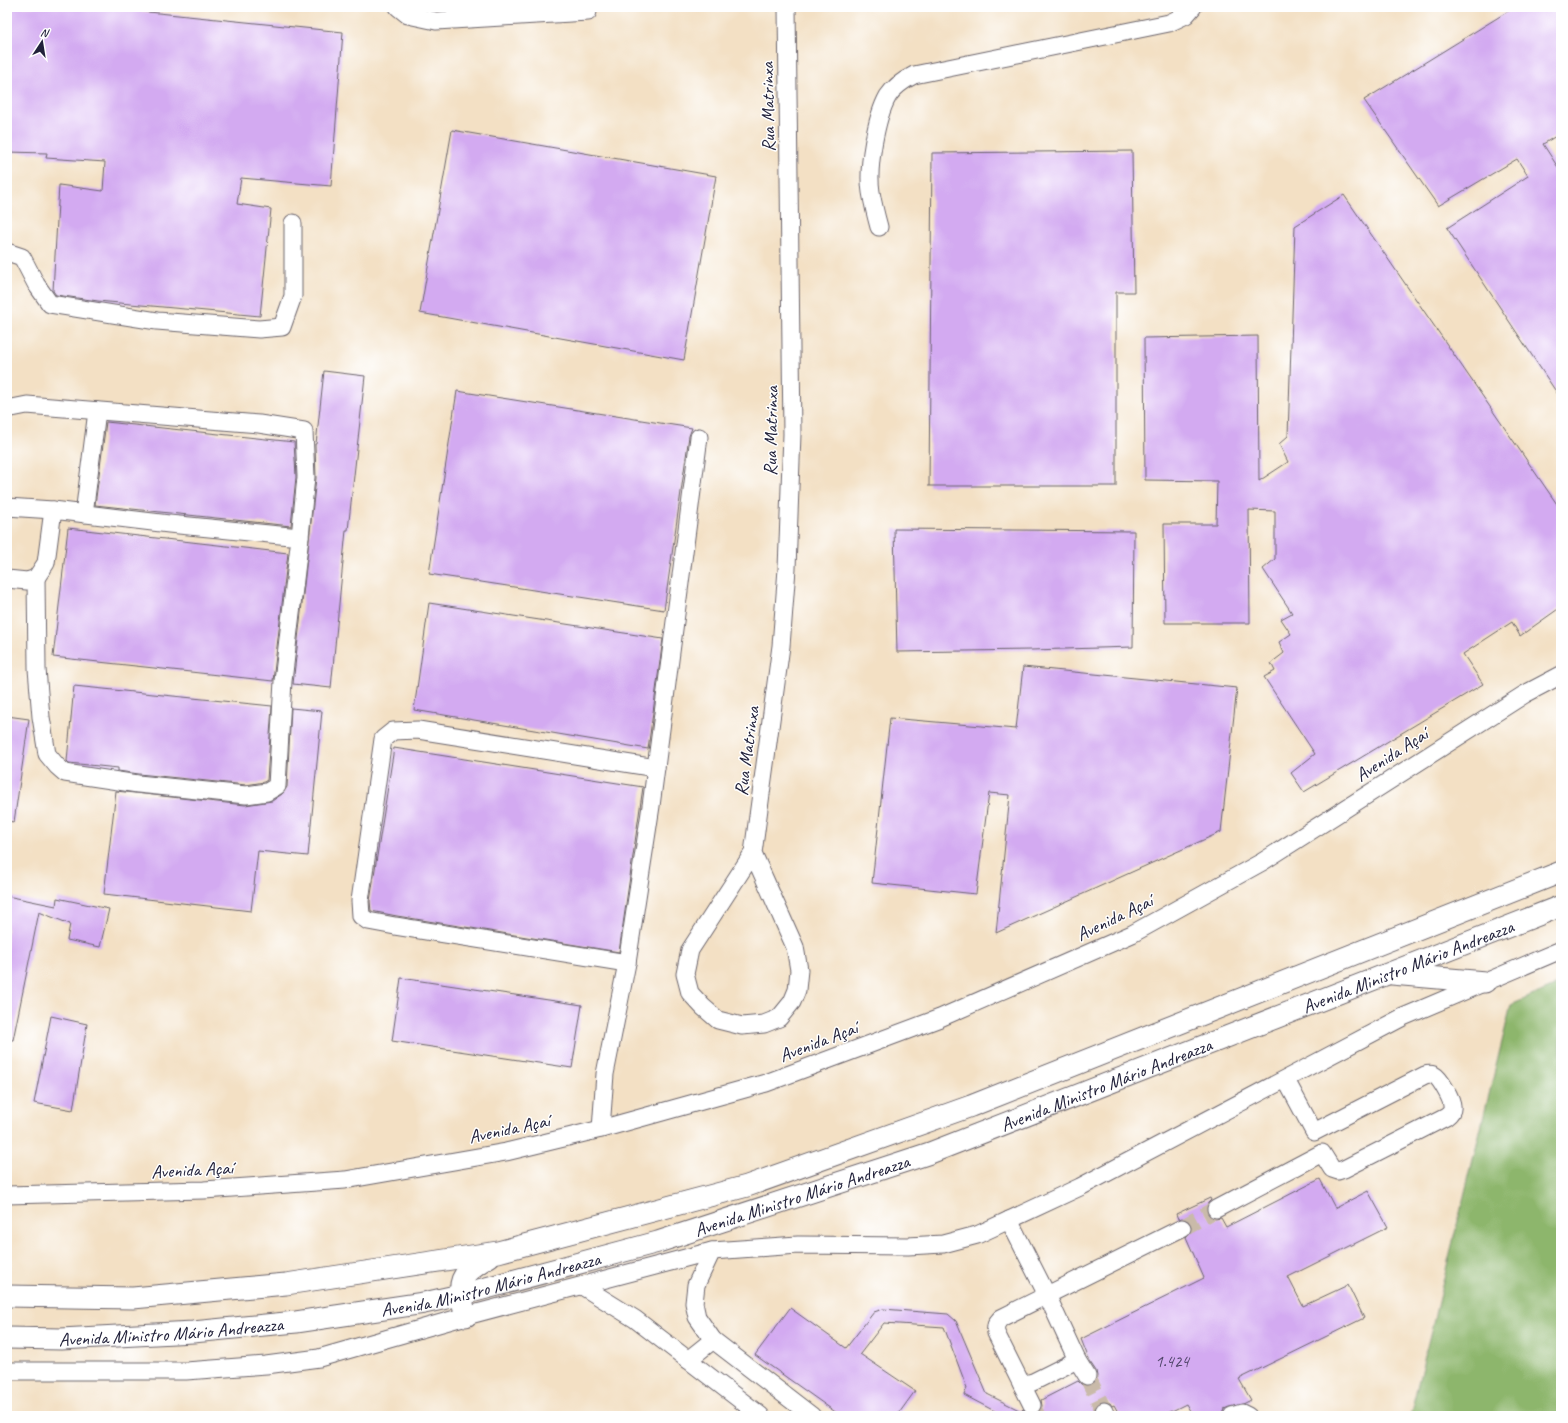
<svg xmlns="http://www.w3.org/2000/svg" width="1568" height="1423" viewBox="0 0 1568 1423" font-family="Caveat,sans-serif">
<style>
.forest{fill:#8db66c;stroke:#586c54}
.building{fill:#d3aaf1}
.lines{fill:none;stroke-linecap:round;stroke-linejoin:round}
.minor-tunnel{stroke:#c9baa9;stroke-width:17;stroke-dasharray:17 8;stroke-linecap:butt}
.minor-casing{stroke:#6b646b;stroke-width:19}
.major-casing{stroke:#6b646b;stroke-width:23}
.minor{stroke:#fff;stroke-width:17}
.major{stroke:#fff;stroke-width:21}
.labels{text-anchor:middle;stroke-width:3;stroke-linejoin:round;paint-order:stroke}
.number-label{font-size:17px;fill:#4e4468}
.street-label{font-size:19px;fill:#22223b;stroke:#fff}
</style>
<rect width="100%" height="100%" fill="#fff"/>
<filter id="ink" filterUnits="userSpaceOnUse"><feTurbulence type="fractalNoise" baseFrequency=".025" numOctaves="2"/><feDisplacementMap in="SourceGraphic" scale="8" xChannelSelector="R" yChannelSelector="G"/><feConvolveMatrix kernelMatrix="1 2 1 2 8 2 1 2 1" color-interpolation-filters="sRGB"/></filter>
<filter id="wash" filterUnits="userSpaceOnUse"><feTurbulence type="fractalNoise" baseFrequency=".012" numOctaves="4" result="noise"/><feDisplacementMap in="SourceGraphic" scale="16" xChannelSelector="R" yChannelSelector="G"/><feGaussianBlur stdDeviation="0.9" result="paint"/><feColorMatrix in="noise" values="0 0 0 0 0 0 0 0 0 0 0 0 0 0 0 0 0 1.4 0 .05"/><feComposite in="paint" operator="in"/></filter>
<g filter="url(#wash)">
<rect width="100%" height="100%" fill="#f3e0c4"/>
<polygon class="forest" points="1561,983 1561,1416 1410,1416 1511,1005"/>
<g id="blocks">
<g class="building">
<polygon points="7,7 100,7 343,32 331,186 241,178 237,204 271,209 260,316 98,301 56,295 53,291 59,185 103,191 105,162 46,158 47,153 7,152"/>
<polygon points="1515,7 1561,7 1561,133 1543,144 1561,172 1561,399 1447,228 1528,176 1517,159 1438,206 1364,100"/>
<polygon points="452,130 716,176 684,360 420,313"/>
<polygon points="1132,151 1134,292 1116,292 1116,486 929,486 932,153"/>
<polygon points="1344,195 1561,510 1561,607 1520,636 1512,622 1463,654 1483,684 1304,792 1291,773 1315,754 1264,677 1275,671 1271,663 1284,653 1279,642 1291,634 1281,619 1292,613 1263,569 1275,559 1275,511 1249,510 1250,623 1165,623 1164,524 1216,524 1217,481 1145,480 1144,338 1258,336 1259,481 1288,462 1279,444 1288,436 1295,226"/>
<polygon points="324,371 365,376 348,530 346,530 331,688 293,684 316,478 315,444 316,444"/>
<polygon points="457,391 692,428 689,436 664,610 429,574"/>
<polygon points="106,422 294,442 296,477 291,526 95,505"/>
<polygon points="68,528 288,553 273,681 53,657"/>
<polygon points="894,529 1134,531 1133,647 1031,650 897,652"/>
<polygon points="429,603 663,639 648,749 414,710"/>
<polygon points="1023,667 1237,688 1221,832 996,933 1010,795 989,793 976,894 872,883 890,718 1016,729"/>
<polygon points="74,686 272,706 267,780 264,782 246,785 139,774 118,771 118,768 69,763 67,761"/>
<polygon points="291,708 322,711 308,856 258,851 251,911 104,894 116,791 245,805 272,801 282,794 287,787"/>
<polygon points="7,716 29,719 14,822 7,821"/>
<polygon points="394,748 643,787 619,952 397,916 371,911 370,901"/>
<polygon points="7,896 56,906 57,898 109,909 100,947 67,940 70,924 39,912 13,1040 7,1040"/>
<polygon points="401,978 582,1005 572,1068 392,1041"/>
<polygon points="51,1016 87,1024 73,1110 34,1103"/>
<polygon points="1320,1179 1335,1208 1368,1191 1388,1227 1288,1277 1303,1306 1348,1285 1364,1318 1239,1379 1251,1400 1243,1404 1229,1407 1224,1409 1222,1414 1217,1416 1193,1416 1186,1404 1162,1416 1120,1416 1114,1405 1112,1406 1110,1403 1105,1401 1100,1402 1096,1405 1094,1409 1095,1415 1092,1416 1004,1416 964,1395 967,1388 944,1327 884,1323 860,1354 915,1391 897,1416 841,1416 755,1355 790,1308 846,1348 874,1312 883,1309 948,1314 956,1321 987,1394 1021,1411 1023,1409 1027,1414 1031,1415 1036,1414 1040,1411 1042,1406 1041,1400 1078,1381 1082,1385 1087,1386 1092,1385 1096,1381 1097,1376 1096,1371 1090,1362 1081,1339 1204,1278 1186,1237 1190,1233 1192,1229 1191,1224 1187,1220 1182,1218 1178,1219 1176,1214 1210,1198 1211,1200 1208,1203 1206,1208 1207,1214 1211,1218 1215,1219 1221,1218 1226,1227"/>
</g>
</g>
</g>
<g filter="url(#ink)">
<use href="#blocks" fill-opacity="0" stroke="#6b646b" stroke-width="1"/>
<g class="lines">
<g class="minor-tunnel">
<polyline points="1182,1228 1216,1209"/>
<polyline points="1087,1376 1104,1411"/>
<polyline points="1032,1405 1037,1416"/>
</g>
<g class="minor-casing">
<g id="minor">
<polyline points="398,7 408,15 436,21 588,12"/>
<path d="M 879,227 C 876,216 873,204 871,192 C 867,168 876,117 888,96 C 894,87 904,80 914,75 L 1169,23 L 1186,15 L 1193,7"/>
<polyline points="7,252 22,257 36,284 50,304 157,321 259,329 282,327 293,296 293,223"/>
<polyline points="7,409 27,405 259,424 304,431 306,477 300,537 169,524 53,510 46,563 36,578 27,581 7,579"/>
<polyline points="7,507 53,510"/>
<polyline points="84,514 97,411"/>
<polyline points="36,578 37,669 41,717 47,754 57,766 65,773 138,784 246,795 267,792 277,786 283,681 300,537"/>
<polyline points="753,853 795,947 799,970 797,990 792,1002 779,1018 764,1024 742,1026 718,1020 703,1007 690,993 685,974 690,950 753,853 781,646 787,569 792,434 787,7"/>
<polyline points="627,963 395,926 368,921 361,916 360,901 383,739 393,731 418,730 656,768"/>
<polyline points="601,1129 605,1074 627,963 651,806 699,437"/>
<polyline points="7,1195 204,1190 345,1180 506,1152 601,1129 766,1083 940,1018 1132,934 1262,862 1525,694 1561,675"/>
<path d="M 1216,1209 L 1322,1153 L 1332,1169 L 1338,1171 L 1344,1169 L 1446,1117 C 1450,1114 1453,1111 1452,1106 C 1452,1099 1440,1078 1434,1075 C 1431,1074 1428,1074 1425,1075 L 1314,1132 L 1286,1080"/>
<polyline points="1009,1220 1047,1295 1077,1360 1033,1382 1022,1385"/>
<polyline points="712,1251 696,1285 694,1303 697,1317 713,1340 812,1416"/>
<polyline points="582,1286 635,1319 761,1416"/>
<polyline points="688,1360 713,1340"/>
<polyline points="1077,1360 1087,1376"/>
<polyline points="7,1371 186,1371 266,1365 319,1358 466,1316 712,1251 798,1245 908,1246 943,1244 977,1235 1080,1187 1403,1017 1561,950"/>
<path d="M 1032,1405 L 996,1333 C 995,1326 996,1323 1001,1318 L 1182,1228"/>
<polyline points="1104,1411 1106,1416"/>
<polyline points="1232,1416 1242,1413 1248,1416"/>
</g>
</g>
<g class="major-casing">
<g id="major">
<polyline points="1392,974 1485,982"/>
<polyline points="7,1296 133,1298 286,1284 498,1252 747,1186 971,1106 1561,872"/>
<path d="M 466,1316 C 456,1280 458,1275 490,1256"/>
<path id="s1" d="M 7,1338 L 61,1339 L 193,1332 L 296,1322 L 424,1303 L 460,1295 L 658,1242 L 930,1153 L 1561,906"/>
</g>
</g>
<use href="#minor" class="minor"/>
<use href="#major" class="major"/>
</g>
</g>
<g class="labels">
<g class="number-label">
<text x="1172" y="1367">1.424</text>
</g>
<g class="street-label">
<text transform="translate(767 107) rotate(-91)" y="7">Rua Matrinxa</text>
<text transform="translate(770 431) rotate(-89)" y="7">Rua Matrinxa</text>
<text transform="translate(746 751) rotate(-82)" y="7">Rua Matrinxa</text>
<text transform="translate(1391 754) rotate(-33)" y="7">Avenida Açaí</text>
<text transform="translate(1114 917) rotate(-26)" y="7">Avenida Açaí</text>
<text dy="7" stroke="none"><textPath href="#s1" startOffset="1460">Avenida Ministro Mário Andreazza</textPath></text>
<text transform="translate(818 1041) rotate(-21)" y="7">Avenida Açaí</text>
<text dy="7" stroke="none"><textPath href="#s1" startOffset="1136">Avenida Ministro Mário Andreazza</textPath></text>
<text transform="translate(509 1128) rotate(-12)" y="7">Avenida Açaí</text>
<text transform="translate(192 1169) rotate(-3)" y="7">Avenida Açaí</text>
<text dy="7" stroke="none"><textPath href="#s1" startOffset="812">Avenida Ministro Mário Andreazza</textPath></text>
<text dy="7" stroke="none"><textPath href="#s1" startOffset="488">Avenida Ministro Mário Andreazza</textPath></text>
<text dy="7" stroke="none"><textPath href="#s1" startOffset="164">Avenida Ministro Mário Andreazza</textPath></text>
</g>
</g>
<rect width="1568" height="1423" fill="none" stroke="#fff" stroke-width="24"/>
<g transform="translate(42 42) rotate(12)" stroke="#ffffff" stroke-width="3" paint-order="stroke">
<path d="M0-3L7 15L0 10L-7 15Z" fill="#22223b"/>
<text y="-6" font-size="11" font-weight="bold" text-anchor="middle" fill="#22223b">N</text>
</g>
</svg>
